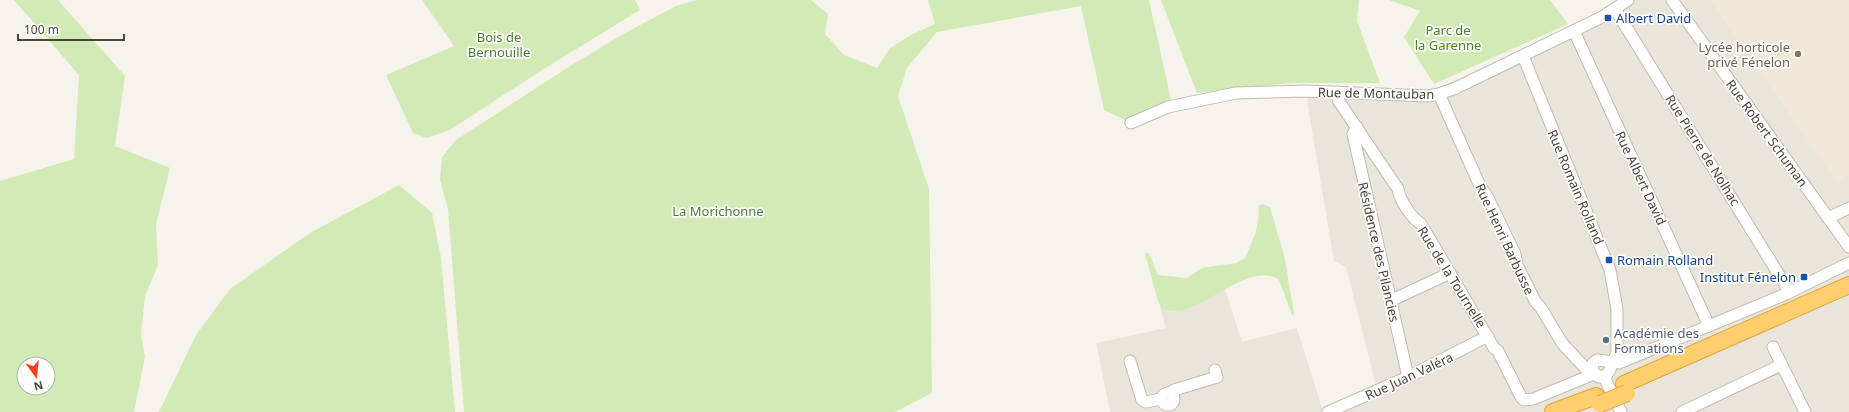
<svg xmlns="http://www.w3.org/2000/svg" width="1849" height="412" viewBox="0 0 1849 412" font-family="'Noto Sans',sans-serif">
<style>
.residential{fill:#eae5da}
.education{fill:#efe8d6}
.green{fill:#d2eab5;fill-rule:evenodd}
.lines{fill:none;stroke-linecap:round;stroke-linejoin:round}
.minor-casing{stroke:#c2bbae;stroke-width:13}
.highway-casing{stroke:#e0a43c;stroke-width:18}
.minor{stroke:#fff;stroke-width:11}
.highway{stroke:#ffcf6e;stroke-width:16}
.highway-bridge-casing{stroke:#e0a43c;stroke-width:18;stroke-linecap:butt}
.highway-bridge{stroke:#ffcf6e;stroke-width:16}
.transit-dot{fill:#1a4fb4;stroke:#fff;stroke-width:1.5}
.education-dot{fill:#8d6e63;stroke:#fff;stroke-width:1.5}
.service-dot{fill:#5c6f8a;stroke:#fff;stroke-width:1.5}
.labels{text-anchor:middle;stroke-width:3.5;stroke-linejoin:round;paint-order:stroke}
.transit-label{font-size:13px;fill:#164399;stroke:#fff;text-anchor:start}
.park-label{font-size:13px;fill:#4a7f2a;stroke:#fff}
.education-label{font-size:13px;fill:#785e54;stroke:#fff;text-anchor:end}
.street-label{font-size:13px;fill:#4b4439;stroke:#fff}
.service-label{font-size:13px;fill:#4e5e75;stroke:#fff;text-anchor:start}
</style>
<rect width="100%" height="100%" fill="#f6f3ec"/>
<polygon class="residential" points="1618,0 1849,0 1849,412 1110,412 1096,343 1166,328 1160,306 1225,289 1242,342 1297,328 1322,408 1376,386 1346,267 1334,261 1308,107 1306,87 1434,90 1598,13"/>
<polygon class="education" points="1710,0 1849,0 1849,175 1837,182"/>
<g class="green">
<path d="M 14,0 L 58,0 L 125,76 L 115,146 L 170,168 L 156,224 L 158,265 L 145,296 L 141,334 L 145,357 L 134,412 L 0,412 L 0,181 L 74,159 L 79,75 ZM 24,364 L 48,364 L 48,388 L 24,388 Z"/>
<polygon points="422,0 635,0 640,10 542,70 450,130 427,138 413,133 386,75 454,46"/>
<polygon points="697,0 811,0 828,14 825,34 844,55 877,68 890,48 911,35 935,24 928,0 1149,0 1171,100 1129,122 1104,110 1081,6 937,32 907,68 898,96 929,189 932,393 895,412 464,412 448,209 440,180 442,157 456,140 575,63 625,33 676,6"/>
<polygon points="1161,0 1359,0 1357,21 1380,83 1292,83 1197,93"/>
<polygon points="1389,0 1550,0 1568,24 1434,84 1404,37 1420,11"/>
<polygon points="399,185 432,213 441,258 455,412 159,412 196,335 230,289 310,233"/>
<path d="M 1263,204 L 1270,207 L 1285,259 L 1294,314 L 1292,315 L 1279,280 C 1251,259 1202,313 1174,311 C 1170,311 1166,309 1162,309 L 1158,301 L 1145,254 L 1148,252 C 1153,258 1154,268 1158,275 L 1187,278 L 1202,268 L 1236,263 L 1245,258 L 1255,235 L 1258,221 L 1259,206 Z"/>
</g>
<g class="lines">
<g class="minor-casing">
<g id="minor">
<polyline points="1672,0 1849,247"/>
<polyline points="1615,9 1789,291"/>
<polyline points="1574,31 1709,326"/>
<path d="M 1523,56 L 1610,270 L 1617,309 L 1617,351 C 1615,359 1611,368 1607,375 L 1599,377 L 1592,371 L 1593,363 L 1597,360 L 1614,362 L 1625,360"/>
<path d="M 1338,92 L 1338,100 L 1398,189 C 1400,201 1411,217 1421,224 L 1494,348 L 1498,351 L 1521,397 L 1524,400 L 1533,399 L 1594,374"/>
<polyline points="1439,94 1480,186 1487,196 1515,254 1517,265 1535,301 1541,308 1562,343 1585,368 1592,368"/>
<polyline points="1131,123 1168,107 1236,93 1306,91 1428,96 1439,94 1456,88 1602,17 1628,0"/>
<polyline points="1357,127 1353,134 1408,377"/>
<polyline points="1828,218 1849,208"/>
<polyline points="1390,301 1450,273"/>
<polyline points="1773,347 1805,412"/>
<polyline points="1130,361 1142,400 1146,402 1161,399"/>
<polyline points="1619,363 1786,294 1849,263"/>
<polyline points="1604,377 1621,412"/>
<circle cx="1168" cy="399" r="6"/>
<polyline points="1170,393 1174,390 1217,377 1215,370"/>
<polyline points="1328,412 1408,377 1488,336"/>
<polyline points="1682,412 1781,365"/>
</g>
</g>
<g class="highway-casing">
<g id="highway">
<polyline points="1624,384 1849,285"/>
<polyline points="1553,412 1596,396"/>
</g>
</g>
<use href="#minor" class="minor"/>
<use href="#highway" class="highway"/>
<g class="highway-bridge-casing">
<polyline id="highway-bridge" points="1600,404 1627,393"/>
</g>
<use href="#highway-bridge" class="highway-bridge"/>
</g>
<g class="transit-dot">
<rect x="1604" y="14" width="8" height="8" rx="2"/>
<rect x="1605" y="256" width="8" height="8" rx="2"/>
<rect x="1800" y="273" width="8" height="8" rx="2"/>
</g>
<circle class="education-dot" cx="1798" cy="54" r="4"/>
<circle class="service-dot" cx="1606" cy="340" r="4"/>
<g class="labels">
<g class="transit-label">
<text x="1616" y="23">Albert David</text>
<text x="1617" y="265">Romain Rolland</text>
<text x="1796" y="282" text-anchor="end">Institut Fénelon</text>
</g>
<g class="park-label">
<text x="1448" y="35">Parc de<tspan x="1448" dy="15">la Garenne</tspan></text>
<text x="499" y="42">Bois de<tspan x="499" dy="15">Bernouille</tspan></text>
<text x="718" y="216">La Morichonne</text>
</g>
<g class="education-label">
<text x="1790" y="52">Lycée horticole<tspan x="1790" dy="15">privé Fénelon</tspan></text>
</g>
<g class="street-label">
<text transform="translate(1376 93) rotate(1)" y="5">Rue de Montauban</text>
<text transform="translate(1767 133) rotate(54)" y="5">Rue Robert Schuman</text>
<text transform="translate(1703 150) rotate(58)" y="5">Rue Pierre de Nolhac</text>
<text transform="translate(1641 178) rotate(65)" y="5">Rue Albert David</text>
<text transform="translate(1576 187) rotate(67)" y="5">Rue Romain Rolland</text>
<text transform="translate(1505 239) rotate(65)" y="5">Rue Henri Barbusse</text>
<text transform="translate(1379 252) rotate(77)" y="5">Résidence des Pilancies</text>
<text transform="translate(1452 277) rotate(58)" y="5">Rue de la Tournelle</text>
<text transform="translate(1409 376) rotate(-25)" y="5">Rue Juan Valéra</text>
</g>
<g class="service-label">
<text x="1614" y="338">Académie des<tspan x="1614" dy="15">Formations</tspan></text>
</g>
</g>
<g transform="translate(36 376) rotate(165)"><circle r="19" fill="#ffffff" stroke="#b7b4b0"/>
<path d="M0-3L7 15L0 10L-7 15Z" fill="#fc3f1d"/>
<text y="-6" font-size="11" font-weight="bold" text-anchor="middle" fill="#4b4439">N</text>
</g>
<path d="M18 34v6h106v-6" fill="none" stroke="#4b4439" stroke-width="2"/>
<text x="24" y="34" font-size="12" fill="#4b4439" stroke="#ffffff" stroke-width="3" paint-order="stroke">100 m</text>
</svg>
